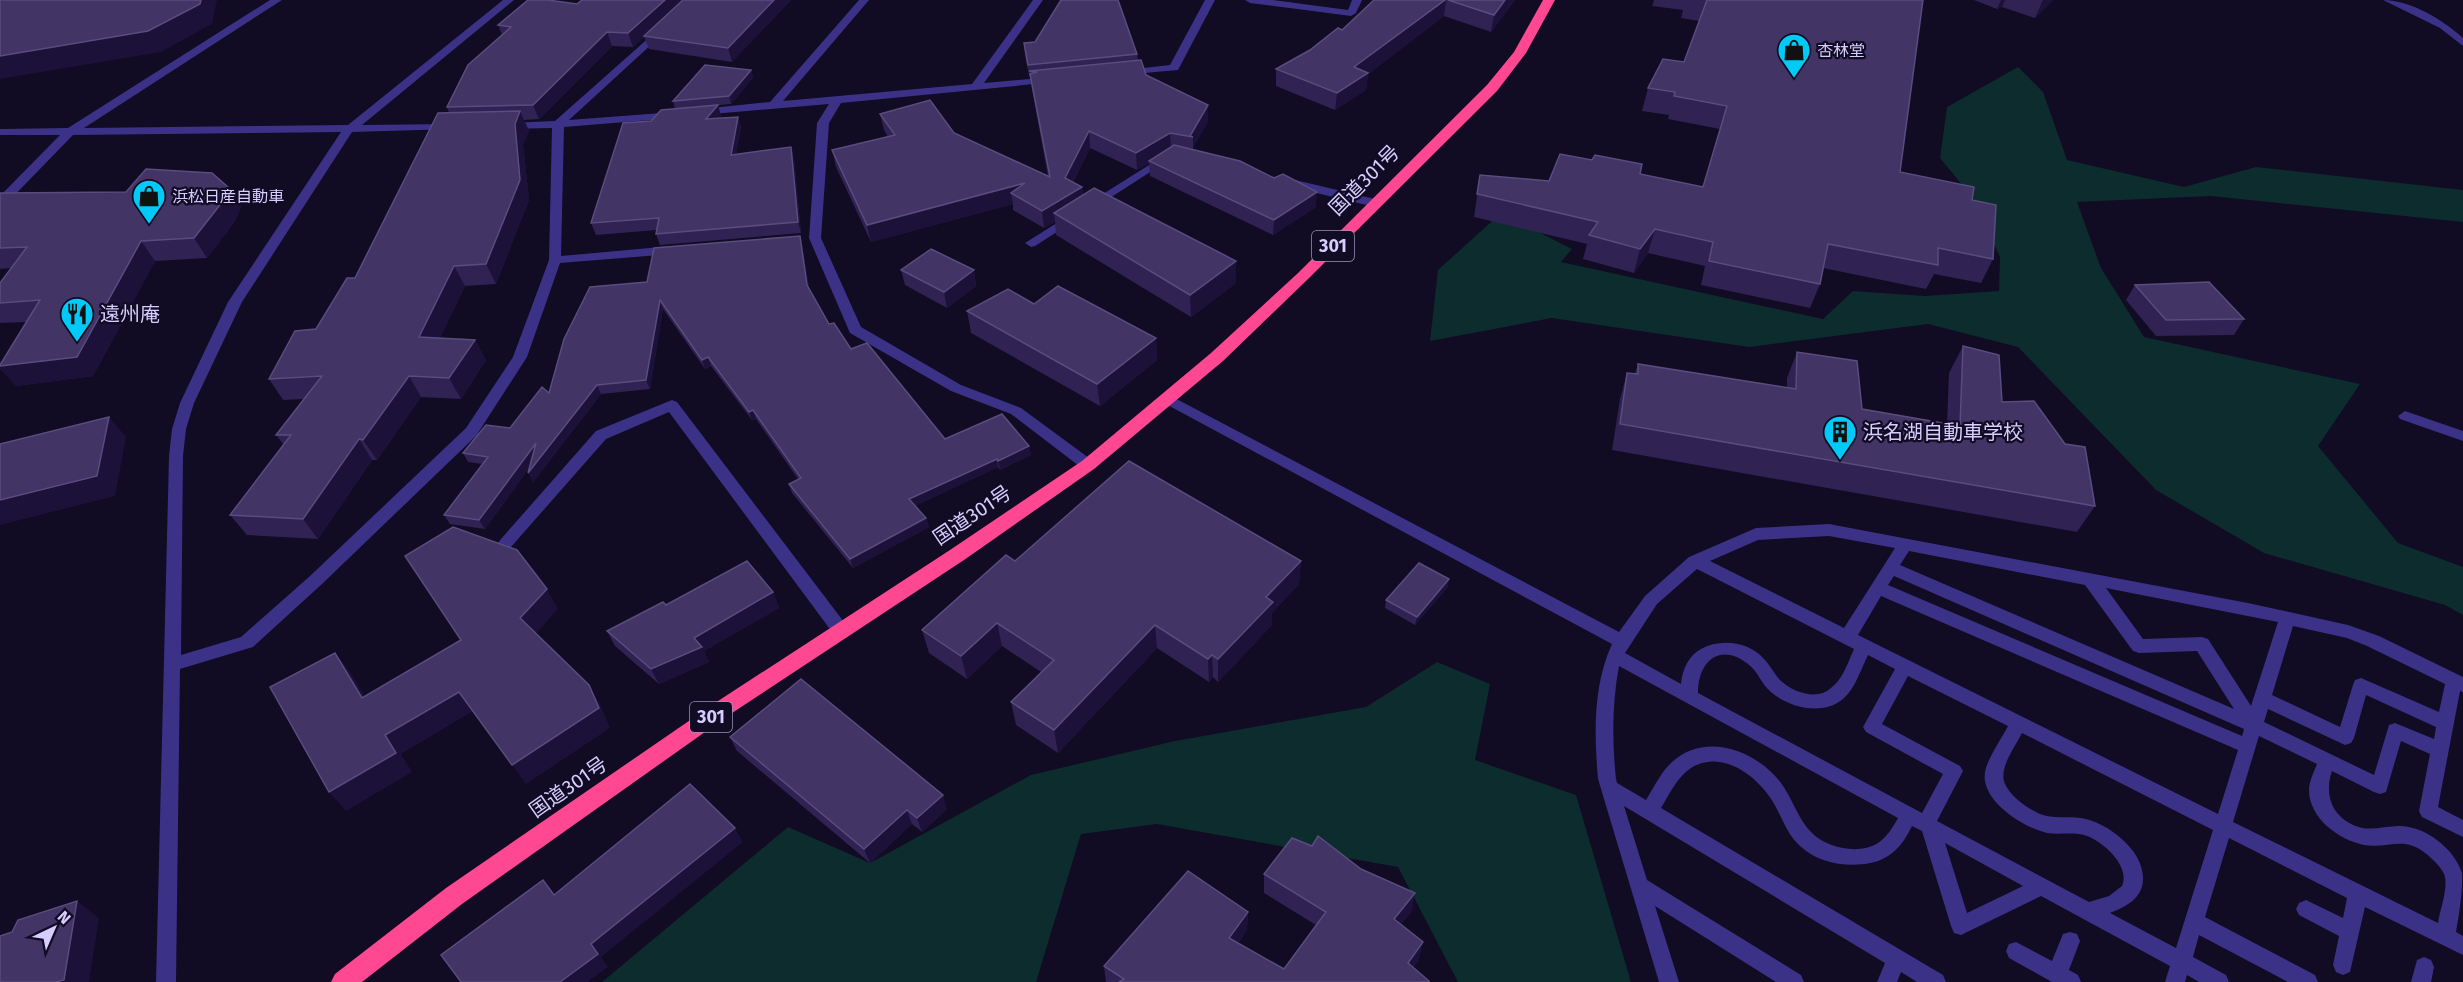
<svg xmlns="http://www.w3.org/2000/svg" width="2463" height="982" viewBox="0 0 2463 982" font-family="'Fira Sans','Noto Sans JP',sans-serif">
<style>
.green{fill:#0d2c2d}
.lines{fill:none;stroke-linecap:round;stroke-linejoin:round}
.minor{fill:#3b3187;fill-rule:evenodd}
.highway{fill:#ff4891;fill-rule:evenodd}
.wall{fill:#302253}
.shaded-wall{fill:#1c1138}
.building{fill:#423465;stroke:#594c7e;stroke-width:1.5}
.labels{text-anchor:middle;stroke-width:4.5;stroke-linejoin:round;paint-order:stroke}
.far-poi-label{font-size:16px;fill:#d7cdff;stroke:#110b23;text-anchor:start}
.shield{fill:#110b23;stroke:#9c93bd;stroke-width:1.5}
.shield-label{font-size:18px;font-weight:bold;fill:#d7cdff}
.street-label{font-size:20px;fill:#d7cdff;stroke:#110b23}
.poi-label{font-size:20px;fill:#d7cdff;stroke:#110b23;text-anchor:start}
</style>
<rect width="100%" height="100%" fill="#110b23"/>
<g class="green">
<polygon points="2018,67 2043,92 2067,160 2184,187 2256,167 2463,190 2463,222 2211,196 2077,202 2101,268 2144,337 2360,384 2318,446 2398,543 2463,567 2463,615 2445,605 2264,553 2156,490 2018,347 1928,324 1749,347 1552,318 1430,341 1438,270 1501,213 1572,249 1561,262 1823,319 1853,291 1925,296 1999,291 2000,257 1973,198 1940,158 1947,107"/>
<polygon points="1437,662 1490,684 1475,760 1576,795 1631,982 1458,982 1398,867 1157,824 1081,834 1036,982 602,982 788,827 870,863 1031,775 1175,741 1366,707"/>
</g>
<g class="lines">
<g class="minor">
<polygon points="270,0 282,0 84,128 348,125 503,0 514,0 362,125 450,124 456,127 454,129 352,132 242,302 194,403 186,429 183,456 181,655 241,637 310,576 466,428 513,357 549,260 552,128 507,129 501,126 507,123 555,121 661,27 666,30 665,32 569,120 675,112 681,115 675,118 564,127 561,256 672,246 678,250 672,254 560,263 527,357 476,436 322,584 253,647 180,669 176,982 156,982 169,456 172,429 180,403 228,302 341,132 73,135 4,206 0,207 0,196 60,135 0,135 0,129 68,128"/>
<polygon points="859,0 869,0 783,101 972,84 1033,0 1043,0 984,83 1051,77 1055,78 1055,82 841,103 829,123 821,238 861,327 961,385 1021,408 1093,461 1095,465 1093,469 1083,469 1011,414 951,391 850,333 809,238 817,123 829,104 701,115 695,112 701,109 770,102"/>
<polygon points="1205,0 1215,0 1178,70 1122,75 1122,71 1126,70 1170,65"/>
<polygon points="1245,0 1273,0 1348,10 1352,0 1362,0 1356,13 1351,16 1250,3"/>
<path d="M 2383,0 C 2411,0 2443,20 2463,38 L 2463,46 L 2440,28 Z"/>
<polygon points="1165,155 1171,158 1169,160 1035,246 1031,247 1025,243"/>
<polygon points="1287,178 1379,200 1381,203 1375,207 1283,185 1281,182"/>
<path d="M 1167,394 L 1619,632 L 1645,596 L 1689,557 L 1756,528 L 1829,524 L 2248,603 L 2348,625 L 2379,636 L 2463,677 L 2463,692 L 2460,691 L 2438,807 L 2463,820 L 2463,837 L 2422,817 L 2419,811 L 2430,754 L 2401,741 L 2386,792 L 2380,794 L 2374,792 L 2332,771 C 2323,797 2334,821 2362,828 C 2374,830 2387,826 2399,826 C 2425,826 2454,848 2462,873 C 2463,890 2459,915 2456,932 L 2463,936 L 2463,955 L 2365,907 L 2350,972 L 2343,975 L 2336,972 L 2333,965 L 2339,936 L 2299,915 L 2296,909 L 2299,903 L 2306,900 L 2343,918 L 2347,898 L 2229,838 L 2205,917 L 2315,975 L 2318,982 L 2288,982 L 2199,935 L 2193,957 L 2226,975 L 2229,982 L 2199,982 L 2187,975 L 2185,982 L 2165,982 L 2170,966 L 2041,896 L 1961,935 L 1954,933 L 1951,926 L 1922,831 L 1912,826 C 1902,847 1889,861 1865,864 C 1842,867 1817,862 1800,846 C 1785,833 1781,812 1769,796 C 1752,772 1719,750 1691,768 C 1677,777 1669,795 1661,808 L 1943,975 L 1946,982 L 1917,982 L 1901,972 L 1897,982 L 1877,982 L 1885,963 L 1624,806 L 1647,880 L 1801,975 L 1804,982 L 1776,982 L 1655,906 L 1679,982 L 1659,982 L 1598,779 C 1594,734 1593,685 1612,644 L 1162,402 L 1160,399 ZM 1829,536 L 1895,548 L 1844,628 L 1710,561 L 1758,540 ZM 1909,551 L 2085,585 L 2133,651 L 2139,653 L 2197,651 L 2234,709 L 1900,565 ZM 1697,569 L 1854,649 C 1848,662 1843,679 1831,688 C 1817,701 1793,692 1781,681 C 1774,674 1771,666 1764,659 C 1750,642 1720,638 1701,649 C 1689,655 1682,670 1681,684 L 1625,653 L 1657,604 ZM 1894,576 L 2244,729 L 2242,736 L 1888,585 ZM 2106,588 L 2278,622 L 2251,706 L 2208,639 L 2202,637 L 2143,639 ZM 1881,596 L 2238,750 L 2218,814 L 1858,635 ZM 2293,626 L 2347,638 L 2367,646 L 2445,684 L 2439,712 L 2361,678 L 2355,680 L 2353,685 L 2340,727 L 2272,695 ZM 1868,655 L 1895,669 L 1863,727 L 1866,732 L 1943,774 L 1922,813 L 1698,693 C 1698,661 1720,642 1748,664 C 1758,671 1761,684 1771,692 C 1789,708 1823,716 1843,699 C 1855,689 1861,669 1868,655 ZM 1619,666 L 1898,818 C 1893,827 1887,837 1878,843 C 1859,855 1828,848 1813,834 C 1798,820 1793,799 1781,783 C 1757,751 1706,731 1672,762 C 1661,772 1654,787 1646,800 L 1617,783 L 1616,779 C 1612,742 1612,703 1619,666 ZM 1908,676 L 2008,726 C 2002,738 1987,759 1985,772 C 1980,801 2024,828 2047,833 C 2059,835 2072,832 2084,835 C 2102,840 2131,866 2122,886 L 2109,896 L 2089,902 L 1937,821 L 1963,771 L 1960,766 L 1882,724 ZM 2366,695 L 2436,727 L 2434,739 L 2395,723 L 2389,725 L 2374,775 L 2264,722 L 2268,709 L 2345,745 L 2351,743 L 2354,738 ZM 2022,733 L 2213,830 L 2176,948 L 2110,913 C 2126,907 2143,898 2143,879 C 2144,850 2107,822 2081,818 C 2067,816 2053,819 2040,814 C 2027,808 2011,797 2005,784 C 1998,769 2015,747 2022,733 ZM 2259,736 L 2317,764 C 2314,772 2309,781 2309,790 C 2309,818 2339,840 2364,845 C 2391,849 2404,834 2429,856 C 2434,861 2441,867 2444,874 C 2449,887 2440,909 2438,923 L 2233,822 ZM 1945,843 L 2023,886 L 1967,913 Z"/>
<polygon points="672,400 677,402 847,626 849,631 847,636 841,638 835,636 669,412 606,439 511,547 501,547 498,543 501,539 596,431"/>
<polygon points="2405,411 2463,431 2463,441 2400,419 2398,416"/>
<polygon points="2070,932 2077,934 2080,941 2069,970 2078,975 2081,982 2052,982 2009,958 2006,951 2009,944 2016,942 2052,961 2063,934"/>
<polygon points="2424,957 2431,960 2434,967 2431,982 2411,982 2417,960"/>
</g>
<polygon class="highway" points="1543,0 1555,0 1526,53 1497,91 1307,280 1223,361 1094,469 964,560 729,715 462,904 362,982 331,982 335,974 446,888 715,703 950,550 1082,461 1211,353 1297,274 1487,85 1514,52"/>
</g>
<g class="wall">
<polygon points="791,0 732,62 649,49 644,37 633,47 612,46 539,119 524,120 529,131 523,144 529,200 496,284 465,286 440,338 475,340 486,360 461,399 421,397 377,460 372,460 318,539 247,535 230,515 284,445 276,435 304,399 283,400 269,379 316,329 355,278 449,113 447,107 502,35 498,25 577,4"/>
<polygon points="1374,0 1515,0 1491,32 1444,16 1368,74 1366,90 1335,110 1276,86 1276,69 1310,50 1342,30"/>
<polygon points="1654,0 1923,0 1900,172 1972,200 1993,259 1981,283 1934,274 1926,289 1823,268 1820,284 1810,308 1701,285 1705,266 1648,253 1634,273 1583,259 1587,244 1474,217 1480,175 1549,181 1640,174 1703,187 1720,129 1668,119 1669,115 1642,111 1648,88 1684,62 1699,21 1681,18 1683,10 1652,6"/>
<polygon points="1974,0 2053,0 2035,18 2002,7 1997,9"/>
<polygon points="1024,43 1137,54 1138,60 1146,75 1208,105 1208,122 1193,147 1193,150 1316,207 1273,235 1150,176 1149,163 1137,170 1090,148 1073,182 1082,187 1083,195 1236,283 1191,317 1056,235 1055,222 1044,228 1013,210 1013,204 871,242 836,167 832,150 888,137 884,130 880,114 954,133 1048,176 1032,90 1030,76 1029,76 1025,55"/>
<polygon points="751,70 753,78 731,104 718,105 721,116 719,118 738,117 741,128 736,154 791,147 794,158 801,233 660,245 656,234 656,230 596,235 591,223 651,121 675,109 673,101"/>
<polygon points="229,188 241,207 235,221 207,258 155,261 93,376 16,386 0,368 0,365 26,322 0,323 0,283 11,268 0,269 0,193 126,192"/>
<polygon points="802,245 809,288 829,324 851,349 945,439 1029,446 1031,455 1000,470 998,467 915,506 926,518 929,527 853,568 792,493 789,484 798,479 756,419 752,420 711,366 705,369 663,309 650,389 601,394 533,482 530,467 485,529 450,524 444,515 483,464 468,462 463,453 510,428 549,393 647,282"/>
<polygon points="901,270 974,270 976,286 947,308 905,285"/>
<polygon points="2135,285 2244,319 2234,335 2156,336 2126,300"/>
<polygon points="1034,304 1156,338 1157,360 1100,406 971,333 967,311"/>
<polygon points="1963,346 2002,402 2095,506 2077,532 1612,450 1620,399 1627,373 1635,373 1638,364 1787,387 1787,378 1797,352 1862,409 1947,424 1949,373"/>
<polygon points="1015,561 1301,561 1299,584 1272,613 1272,625 1218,682 1213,677 1209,682 1157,648 1058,753 1016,725 1011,702 1041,672 1002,646 967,679 929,653 922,630"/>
<polygon points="1448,587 1415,625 1385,608 1386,600"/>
<polygon points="773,592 779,608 704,651 709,662 659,684 615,646 607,631 666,605"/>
<polygon points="730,737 947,809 922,832 912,824 870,863 737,751"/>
<polygon points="1264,874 1412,911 1401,924 1419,960 1413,968 1429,982 1106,982 1104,966 1248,912 1247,930 1238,943 1284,969 1316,925 1264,893"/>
</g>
<g class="shaded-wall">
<polygon points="201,0 217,0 212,24 161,52 0,79 0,56"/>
<polygon points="665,0 685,0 633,47 628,33"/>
<polygon points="774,0 791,0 732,62 728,48"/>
<polygon points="1446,0 1444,16 1368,74 1366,90 1335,110 1337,93 1354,67"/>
<polygon points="1505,0 1515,0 1491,32 1494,15"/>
<polygon points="2001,0 2005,0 2002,7 1997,9"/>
<polygon points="2043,0 2053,0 2035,18"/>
<polygon points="607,32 612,46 539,119 533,105"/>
<polygon points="751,70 753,78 731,104 729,96"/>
<polygon points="718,105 721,116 709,130 706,119"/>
<polygon points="1208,105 1208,122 1193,147 1193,137 1190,137"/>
<polygon points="520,111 529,131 523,144 529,200 496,284 486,264 515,124"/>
<polygon points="738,117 741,128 734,166 731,155"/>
<polygon points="1089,131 1090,148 1066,195 1065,178"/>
<polygon points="1170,133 1171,149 1149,161 1149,163 1137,170 1136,153"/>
<polygon points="791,147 794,158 801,233 798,222"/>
<polygon points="1025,183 1011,193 1013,204 871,242 867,225"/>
<polygon points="1082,187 1084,204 1054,213 1055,222 1044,228 1042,211"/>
<polygon points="229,188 241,207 235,221 207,258 194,238"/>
<polygon points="1317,192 1316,207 1273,235 1274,220"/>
<polygon points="1655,229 1648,253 1634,273 1640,249"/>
<polygon points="800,236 802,245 810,293 807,285"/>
<polygon points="141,241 155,261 93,376 16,386 0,368 0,366"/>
<polygon points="1236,261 1236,283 1191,317 1190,295"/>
<polygon points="454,266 465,286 431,357 419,337"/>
<polygon points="974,270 976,286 947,308 944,292"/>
<polygon points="660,300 663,309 650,389 646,380"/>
<polygon points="1156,338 1157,360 1100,406 1097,384"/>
<polygon points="475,340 486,360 461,399 449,378"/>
<polygon points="708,357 711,366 705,369 702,360"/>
<polygon points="409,376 421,397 377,460 363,440"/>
<polygon points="597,385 601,394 533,482 528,473"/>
<polygon points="753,410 756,419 752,420 749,412"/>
<polygon points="109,417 126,437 115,496 0,525 0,500"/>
<polygon points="359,439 372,460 318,539 303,519"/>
<polygon points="536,443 541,452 485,529 479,520"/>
<polygon points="1029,446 1031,455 1000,470 998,461"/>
<polygon points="997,459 998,467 911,508 909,499"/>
<polygon points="926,518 929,527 853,568 850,559"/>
<polygon points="1301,561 1299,584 1272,613 1272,625 1218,682 1218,659 1266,597"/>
<polygon points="1449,579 1448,587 1415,625 1417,617"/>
<polygon points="547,589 558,609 532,638 520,618"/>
<polygon points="773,592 779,608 704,651 709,662 659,684 651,669 694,638"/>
<polygon points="997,623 1002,646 967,679 961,656"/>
<polygon points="1155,625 1157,648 1058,753 1054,730"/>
<polygon points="335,653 350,672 378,718 362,698"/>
<polygon points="1212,655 1213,677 1209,682 1208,659"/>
<polygon points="589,685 600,704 610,728 526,784 512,765"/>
<polygon points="459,692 473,711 401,754 412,772 346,811 329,792 385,735"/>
<polygon points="943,795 947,809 922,832 917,818"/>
<polygon points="907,810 912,824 870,863 864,849"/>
<polygon points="735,828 743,842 601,957 608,967 587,982 560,982 591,944"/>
<polygon points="1415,893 1412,911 1391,936 1394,919"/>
<polygon points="77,901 99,918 89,982 56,982"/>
<polygon points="1248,912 1247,930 1229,956 1229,938"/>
<polygon points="1423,942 1419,960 1404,981 1408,963"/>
</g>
<g class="building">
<polygon points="0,0 201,0 200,4 148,31 0,56"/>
<polygon points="528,0 548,0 577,4 582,0 665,0 628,33 607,32 533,105 447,107 468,65 511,27 498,25"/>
<polygon points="683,0 774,0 728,48 644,36"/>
<polygon points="1061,0 1118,0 1137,54 1028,65 1024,43 1035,42"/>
<polygon points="1374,0 1445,0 1354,67 1368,73 1337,93 1276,69 1310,50 1338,28 1342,30"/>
<polygon points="1448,0 1505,0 1494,15"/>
<polygon points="1707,0 1923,0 1900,172 1974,187 1972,200 1996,205 1993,259 1938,248 1938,265 1828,244 1820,284 1709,261 1713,242 1655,229 1640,249 1589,235 1598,222 1477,194 1480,175 1549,181 1560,154 1592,160 1595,155 1642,164 1640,174 1703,187 1727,106 1674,96 1675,92 1648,88 1663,59 1684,62"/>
<polygon points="1141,60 1146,75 1208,105 1190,136 1193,137 1170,133 1136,153 1089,131 1065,178 1082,187 1042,211 1011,193 1025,183 867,225 832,150 895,135 880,114 930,100 954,133 1050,177 1030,74 1037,72 1029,71"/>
<polygon points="705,65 751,70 729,96 673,101"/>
<polygon points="718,105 706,119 738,117 731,155 791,147 798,222 656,234 659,218 591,223 623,123 651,121 661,110"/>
<polygon points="520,111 515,124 520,180 486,264 454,266 419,337 475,340 449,378 409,376 363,440 359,439 303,519 230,515 291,435 276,435 322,376 269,379 295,331 316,329 347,278 355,278 438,113"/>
<polygon points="1174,145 1240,161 1274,178 1283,174 1317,192 1274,220 1149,161"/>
<polygon points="146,169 212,173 229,188 223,201 194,238 141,241 77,357 0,366 0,365 40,300 0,303 0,283 27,247 0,248 0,193 126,192"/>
<polygon points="1094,188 1236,261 1190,295 1054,213"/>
<polygon points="800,236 807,285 829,324 834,323 851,349 867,343 945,439 1002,414 1029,446 998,461 997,459 909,499 926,518 850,559 789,484 801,478 753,410 749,412 708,357 702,360 660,300 646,380 597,385 528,473 536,443 479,520 444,515 488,457 463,453 486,425 510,428 542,387 549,393 564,339 590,287 647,282 654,248"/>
<polygon points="931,249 974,270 944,292 901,270"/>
<polygon points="2209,282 2244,319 2166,320 2135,285"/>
<polygon points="1058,286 1156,338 1097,384 967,311 1008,289 1034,304"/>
<polygon points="1963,346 1999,355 2002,402 2034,401 2065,444 2085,447 2095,506 1620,424 1627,373 1638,374 1638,364 1796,389 1797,352 1857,361 1862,409 1960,426"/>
<polygon points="109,417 97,476 0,500 0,444"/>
<polygon points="1129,461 1301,561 1266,597 1273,602 1218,659 1212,655 1208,659 1155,625 1054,730 1011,702 1054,660 997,623 961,656 922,630 1006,555 1015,561"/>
<polygon points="453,527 517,550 547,589 520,618 589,685 599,708 512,765 459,692 385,735 396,753 329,792 270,687 335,653 362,698 461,640 405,556"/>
<polygon points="747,561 773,592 694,638 702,647 651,669 607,631 663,602 666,605"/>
<polygon points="1419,563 1449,579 1417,617 1386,600"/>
<polygon points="801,679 943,795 917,818 907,810 864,849 730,737"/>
<polygon points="690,784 735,828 591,944 598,954 560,982 461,982 441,955 543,880 554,895"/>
<polygon points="1318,836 1361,869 1415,893 1394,919 1423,942 1408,963 1429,981 1429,982 1119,982 1124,979 1104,966 1188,871 1248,912 1229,938 1284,969 1326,912 1264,874 1292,838 1312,846"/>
<polygon points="77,901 64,980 56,982 0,982 0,936 12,932 18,920"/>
</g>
<defs>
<g id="shop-pin" transform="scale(1.725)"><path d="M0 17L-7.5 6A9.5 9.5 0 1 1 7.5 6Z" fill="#00cbf8" stroke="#110b23"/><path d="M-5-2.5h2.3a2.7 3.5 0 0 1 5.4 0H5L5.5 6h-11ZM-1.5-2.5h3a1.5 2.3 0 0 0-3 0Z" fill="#111"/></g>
<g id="restaurant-pin" transform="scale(1.725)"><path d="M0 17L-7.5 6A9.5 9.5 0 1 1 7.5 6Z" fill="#00cbf8" stroke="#110b23"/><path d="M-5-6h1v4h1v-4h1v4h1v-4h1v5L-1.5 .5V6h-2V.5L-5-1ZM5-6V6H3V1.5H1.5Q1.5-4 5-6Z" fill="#111"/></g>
<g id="building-pin" transform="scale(1.725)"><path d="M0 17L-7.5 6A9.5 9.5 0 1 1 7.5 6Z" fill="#00cbf8" stroke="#110b23"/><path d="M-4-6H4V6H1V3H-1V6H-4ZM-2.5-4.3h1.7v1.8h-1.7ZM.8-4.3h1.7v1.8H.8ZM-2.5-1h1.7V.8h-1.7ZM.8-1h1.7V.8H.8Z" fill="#111"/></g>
</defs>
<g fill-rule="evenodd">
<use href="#shop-pin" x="1794" y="50"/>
<use href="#shop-pin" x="149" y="196"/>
<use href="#restaurant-pin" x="77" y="314"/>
<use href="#building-pin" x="1840" y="432"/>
</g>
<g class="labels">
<g class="far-poi-label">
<text x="1817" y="56">杏林堂</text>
<text x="172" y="202">浜松日産自動車</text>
</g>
<g class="shield">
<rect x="1312" y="231" width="42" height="30" rx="4.5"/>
<rect x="690" y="702" width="42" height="30" rx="4.5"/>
</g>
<g class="shield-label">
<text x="1333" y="252">301</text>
<text x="711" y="723">301</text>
</g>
<g class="street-label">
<text transform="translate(1364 180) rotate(-45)" y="7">国道301号</text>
<text transform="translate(972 515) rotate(-34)" y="7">国道301号</text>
<text transform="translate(568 787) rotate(-35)" y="7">国道301号</text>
</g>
<g class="poi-label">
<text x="100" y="321">遠州庵</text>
<text x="1863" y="439">浜名湖自動車学校</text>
</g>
</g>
<g transform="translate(54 928) rotate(44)" stroke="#110b23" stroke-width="4.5" paint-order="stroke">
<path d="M0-4.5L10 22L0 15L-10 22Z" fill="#d7cdff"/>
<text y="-9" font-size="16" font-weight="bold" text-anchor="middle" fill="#d7cdff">N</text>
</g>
</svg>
